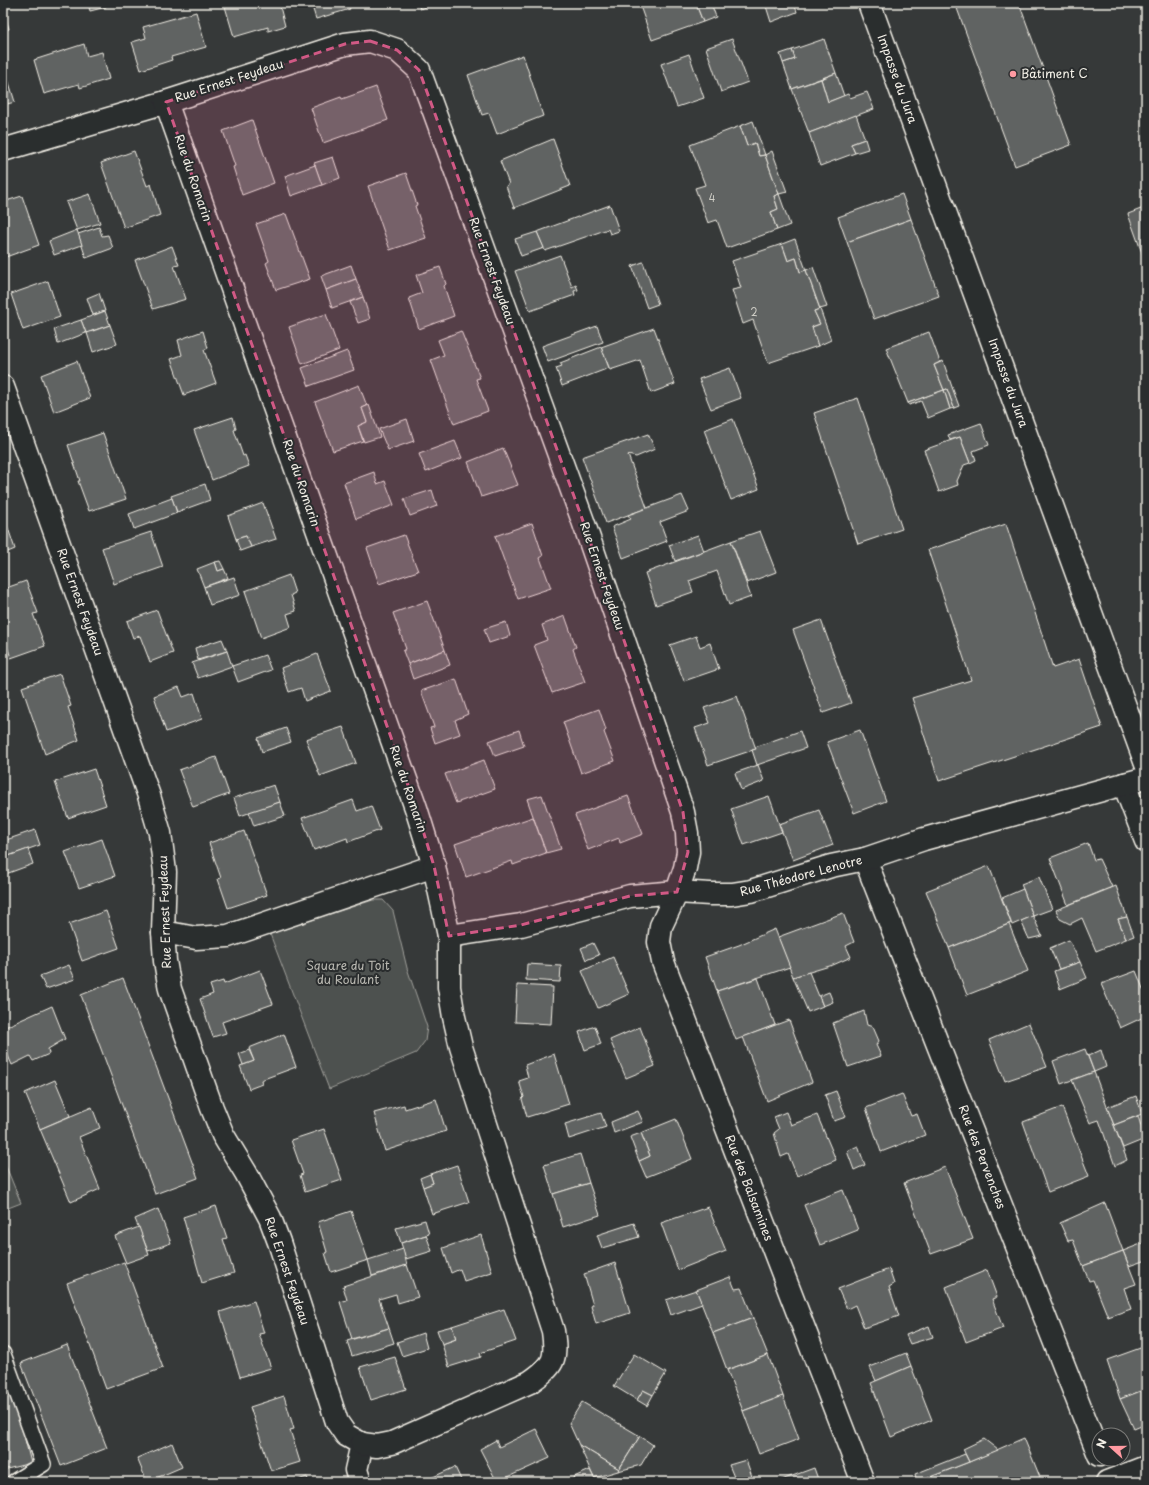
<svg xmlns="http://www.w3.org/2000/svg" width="1149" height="1485" viewBox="0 0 1149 1485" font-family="'Playpen Sans',sans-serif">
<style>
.green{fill:#4e514f;stroke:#a1a19c}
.building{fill:#616362;stroke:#f4f1e8}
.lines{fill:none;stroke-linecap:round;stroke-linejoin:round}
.lane-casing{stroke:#f4f1e8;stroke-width:18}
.street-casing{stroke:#f4f1e8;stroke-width:25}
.lane{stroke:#2a2d2e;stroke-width:15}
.street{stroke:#2a2d2e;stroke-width:22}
.marked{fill:#d15985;fill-opacity:0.2;stroke:#d15985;stroke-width:3;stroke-dasharray:8 5;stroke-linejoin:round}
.poi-dot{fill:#ff9aa2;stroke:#2a2d2e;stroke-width:1.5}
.labels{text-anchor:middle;stroke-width:4;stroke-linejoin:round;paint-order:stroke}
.number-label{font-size:10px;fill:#cfcec6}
.poi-label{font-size:12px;fill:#f4f1e8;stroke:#2a2d2e;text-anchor:start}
.street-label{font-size:12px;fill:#f4f1e8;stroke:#2a2d2e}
.park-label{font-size:12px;fill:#bab9b2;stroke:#2a2d2e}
</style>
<rect width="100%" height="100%" fill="#363939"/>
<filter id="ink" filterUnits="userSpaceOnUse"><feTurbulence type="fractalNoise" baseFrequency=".025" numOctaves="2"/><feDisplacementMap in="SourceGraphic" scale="8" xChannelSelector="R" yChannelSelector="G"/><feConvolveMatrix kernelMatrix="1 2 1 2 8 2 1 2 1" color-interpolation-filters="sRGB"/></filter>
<g filter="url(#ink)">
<g class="green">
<polygon points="373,900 383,900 393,911 407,968 427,1027 425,1041 416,1053 329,1089 270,934"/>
<polygon points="3,1159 21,1203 3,1210"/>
</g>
<g class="building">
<polygon points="88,3 105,3 106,7 90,11"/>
<polygon points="224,3 279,3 285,26 268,31 268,27 234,37"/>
<polygon points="311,3 348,3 350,9 316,19"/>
<polygon points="418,3 438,3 420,9"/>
<polygon points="639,3 698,3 696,4 703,22 652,40"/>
<polygon points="698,3 711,3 716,17 703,22 696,4"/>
<polygon points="765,3 794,3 797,12 771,22"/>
<polygon points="955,3 1019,3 1071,145 1015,166"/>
<polygon points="3,7 9,29 3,31"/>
<polygon points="196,12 206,47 171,57 172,60 141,70 132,42 146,38 143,27"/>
<polygon points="732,39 748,82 721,92 706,48"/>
<polygon points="824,39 836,73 792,89 783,63 795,59 792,50"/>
<polygon points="84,44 87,56 102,52 109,79 80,88 79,84 44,94 34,60"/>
<polygon points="792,50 795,59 783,63 780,54"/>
<polygon points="689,54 704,98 677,107 661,64"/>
<polygon points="523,55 543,116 497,134 489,113 482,115 468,75"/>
<polygon points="836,73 844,96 828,102 821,79"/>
<polygon points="7,76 15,102 3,105 3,78"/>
<polygon points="821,79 828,102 848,94 850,98 867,92 874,109 809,133 792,89"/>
<polygon points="376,87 388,120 323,143 311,108 341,97 342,99"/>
<polygon points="856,115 865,139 851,144 855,153 820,166 809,133"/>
<polygon points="252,120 274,183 242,195 233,167 235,166 223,131"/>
<polygon points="753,121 765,155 759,156 755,143 747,146 740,126"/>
<polygon points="740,126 747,146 755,143 759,156 765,155 779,194 774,196 778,209 771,212 777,230 727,248 717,220 708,223 695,188 705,185 690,145"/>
<polygon points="553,139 570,186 514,208 506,186 509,184 500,161"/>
<polygon points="865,139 868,149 855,153 851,144"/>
<polygon points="134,151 147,186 151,184 160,215 124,228 101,163"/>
<polygon points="772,151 787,192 779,194 765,155"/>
<polygon points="333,157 340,178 322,185 314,163"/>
<polygon points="315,165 322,185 291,196 285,176"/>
<polygon points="406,173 417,205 415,206 426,238 390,250 368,186"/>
<polygon points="90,194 100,223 77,230 66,202"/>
<polygon points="779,194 790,225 777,230 771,212 778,209 774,196"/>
<polygon points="902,194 911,219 847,242 838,217"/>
<polygon points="22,196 39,245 3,258 3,202"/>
<polygon points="610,205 619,231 610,234 608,229 545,251 537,232"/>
<polygon points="1146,207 1146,264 1128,214"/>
<polygon points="286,214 310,279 276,290 266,263 269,261 256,224"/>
<polygon points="911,219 939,296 874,319 847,242"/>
<polygon points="99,227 102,236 108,235 113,248 86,258 78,234"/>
<polygon points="77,230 82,245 54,255 49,241"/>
<polygon points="537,232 544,248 521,256 515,239"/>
<polygon points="795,239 806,270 800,272 796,258 788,261 782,244"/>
<polygon points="782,244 788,261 796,258 800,272 806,270 820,309 814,311 820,324 812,327 818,346 768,363 753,320 743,324 732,290 741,288 732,261"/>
<polygon points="172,246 179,265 174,266 186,299 153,309 135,260"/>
<polygon points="560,255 572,287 576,285 578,290 574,291 575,295 530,311 515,271"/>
<polygon points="643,262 658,304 647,308 632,266"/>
<polygon points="351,265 356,279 326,290 321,276"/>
<polygon points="440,267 446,284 444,286 454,316 419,329 409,298 422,293 416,275"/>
<polygon points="813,267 827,307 820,309 806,270"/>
<polygon points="356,279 363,297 332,308 326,290"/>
<polygon points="48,281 60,317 23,330 11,294"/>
<polygon points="99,293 105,311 93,315 87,298"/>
<polygon points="363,297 370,319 358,323 350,302"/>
<polygon points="820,309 831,340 818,346 812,327 820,324 814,311"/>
<polygon points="105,311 110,325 86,333 81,320"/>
<polygon points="326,314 339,350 302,364 289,327"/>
<polygon points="81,320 86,333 58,344 54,329"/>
<polygon points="110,325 117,344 93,352 87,333"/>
<polygon points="597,326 603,342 548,362 542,346"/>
<polygon points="654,328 675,384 651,393 640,360 610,370 601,347"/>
<polygon points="203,331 208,348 204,350 216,383 184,395 171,359 182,355 178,340"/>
<polygon points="461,331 480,378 476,379 488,411 454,424 431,360 444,355 438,340"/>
<polygon points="929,332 940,362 934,365 944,390 908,403 886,348"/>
<polygon points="601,347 609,368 562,386 556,368 562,366 560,363"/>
<polygon points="347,351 354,370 309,386 302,368"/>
<polygon points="77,361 90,398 54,412 41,375"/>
<polygon points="943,361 952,387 959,406 954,408 947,389 944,390 934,365"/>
<polygon points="730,368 741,398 711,409 699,379"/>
<polygon points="359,385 367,406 362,408 367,422 358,426 363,441 333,451 315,402"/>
<polygon points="947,389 954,408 950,409 944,390"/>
<polygon points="944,390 950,409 928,418 921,401 909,405 908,403"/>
<polygon points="858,398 902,529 858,544 814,413"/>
<polygon points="369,405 380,437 364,442 358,426 367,422 362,408"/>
<polygon points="233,417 236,429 234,430 243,456 245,455 249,466 212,480 194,430"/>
<polygon points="407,419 414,441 388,450 379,429"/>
<polygon points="733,419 759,489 731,500 704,430"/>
<polygon points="981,423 989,445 973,451 976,460 970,463 960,437 950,440 948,435"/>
<polygon points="103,433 126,499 89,511 78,481 80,481 68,445"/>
<polygon points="648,434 655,449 636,457 628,455 647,508 606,523 582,457"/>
<polygon points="960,437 970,463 964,465 957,481 958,485 939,492 924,450"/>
<polygon points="455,441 462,458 426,472 419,454"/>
<polygon points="503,448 518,485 481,497 468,462"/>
<polygon points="374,472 377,484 385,481 394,505 356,519 344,483"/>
<polygon points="205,484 210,500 177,512 171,496"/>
<polygon points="432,490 437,506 410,516 404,499"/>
<polygon points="682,495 689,511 660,522 667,541 623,558 612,527 631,519 628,515"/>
<polygon points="172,498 177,513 134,529 129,514"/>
<polygon points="263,503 276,539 251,547 246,536 236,539 228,516"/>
<polygon points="3,513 15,549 3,554"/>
<polygon points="532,523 543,556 540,558 551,588 518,599 495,536"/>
<polygon points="1006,524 1053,668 1079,659 1102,727 939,781 912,698 971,680 928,550"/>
<polygon points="760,531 776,572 747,583 731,541"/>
<polygon points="151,532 163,567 114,584 102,548"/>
<polygon points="404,535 418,571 379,584 367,548"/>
<polygon points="698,535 704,551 675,561 669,545"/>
<polygon points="246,536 251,547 240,551 236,539"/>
<polygon points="731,541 751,597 729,605 717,571 689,581 693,592 656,605 645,573"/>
<polygon points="220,561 224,569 218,571 215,562"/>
<polygon points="215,562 218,571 224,569 228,578 204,587 197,569"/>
<polygon points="289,575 295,593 291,595 296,611 287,614 291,627 261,638 245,591"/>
<polygon points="234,577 240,595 210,605 204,587"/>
<polygon points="26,581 38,613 33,614 45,646 11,658 3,634 3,589"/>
<polygon points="427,601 445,650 408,664 403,651 406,649 393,613"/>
<polygon points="157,610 173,653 150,662 140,636 133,638 127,621"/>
<polygon points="565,616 576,647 573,649 585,682 552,693 534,645 547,640 542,625"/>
<polygon points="821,620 851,703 823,713 793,630"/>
<polygon points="506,622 510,636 489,643 484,629"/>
<polygon points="696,636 700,647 710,643 719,669 684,681 670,645"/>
<polygon points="222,639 227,651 198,660 195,648"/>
<polygon points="445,650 450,665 413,679 408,664"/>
<polygon points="227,651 232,666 198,678 192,663"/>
<polygon points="317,654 331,691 305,701 301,688 289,692 281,668"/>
<polygon points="265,655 271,670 238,682 232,666"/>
<polygon points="60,674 71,706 68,707 79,740 45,754 22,687"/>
<polygon points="456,679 468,714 455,720 460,734 435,743 430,728 434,727 421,691"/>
<polygon points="179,687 183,697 194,693 202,719 166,732 154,696"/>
<polygon points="737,696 756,749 708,765 695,728 710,723 704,708"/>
<polygon points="599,709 606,730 604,732 615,761 581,773 563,722"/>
<polygon points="343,727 356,763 320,776 306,739"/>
<polygon points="286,728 291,742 262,752 258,738"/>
<polygon points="519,730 524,746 495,756 489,741"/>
<polygon points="860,730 886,801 854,813 827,742"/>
<polygon points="800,731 806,748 757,765 752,750 756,749 755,747"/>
<polygon points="216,757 229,794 193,807 179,770"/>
<polygon points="484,760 495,789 456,803 445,774"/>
<polygon points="758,765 764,781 741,790 735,773"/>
<polygon points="94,769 106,805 68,818 55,782"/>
<polygon points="274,785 280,802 240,816 234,798"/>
<polygon points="542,795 561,849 546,853 527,799"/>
<polygon points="628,796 643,834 620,843 619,838 588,850 575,815"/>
<polygon points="769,796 782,832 744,845 731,809"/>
<polygon points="353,800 357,811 371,806 380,830 348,842 347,838 314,850 302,818"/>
<polygon points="280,802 285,816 254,826 249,812"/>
<polygon points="819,810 833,845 793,860 779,824"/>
<polygon points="533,817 546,853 513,865 512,861 466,877 455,844"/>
<polygon points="35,830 40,845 3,858 3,841"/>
<polygon points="244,831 267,895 228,908 218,879 221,878 209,843"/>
<polygon points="102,839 115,876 79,888 65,852"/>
<polygon points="1088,843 1094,860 1099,859 1112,887 1068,905 1050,858"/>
<polygon points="28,849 33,864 3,875 3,858"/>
<polygon points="989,866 1011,923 949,948 926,891"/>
<polygon points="1039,877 1052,909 1033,916 1021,884"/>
<polygon points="1116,886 1127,917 1118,919 1126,939 1096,951 1082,918 1070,924 1060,919 1056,910"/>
<polygon points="1023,889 1033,916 1012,925 1002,898"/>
<polygon points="106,911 119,948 82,961 69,924"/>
<polygon points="843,913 854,942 846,946 851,957 833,965 793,977 778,937"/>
<polygon points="1033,916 1042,936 1029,939 1021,921"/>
<polygon points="1127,917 1134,936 1126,939 1118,919"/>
<polygon points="1009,924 1028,971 967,995 949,948"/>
<polygon points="775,929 790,967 717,991 705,957 739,945"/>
<polygon points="1069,940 1080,962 1059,969 1050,948"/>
<polygon points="593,943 599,955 586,960 581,948"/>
<polygon points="613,957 629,994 598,1008 582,971"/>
<polygon points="1080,962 1087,978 1060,989 1054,971"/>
<polygon points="527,964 561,966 560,982 526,980"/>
<polygon points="69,965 75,979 46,989 40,976"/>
<polygon points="260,970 273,1004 222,1022 226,1033 213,1037 200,999 213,994 210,985 223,981 224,984"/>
<polygon points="1136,971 1144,991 1146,991 1146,1016 1120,1028 1101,984"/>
<polygon points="809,972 823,1006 808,1012 793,977"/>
<polygon points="123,978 198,1178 155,1194 81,995"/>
<polygon points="758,978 775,1025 736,1040 717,991"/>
<polygon points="517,985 553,987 551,1024 515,1022"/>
<polygon points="829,992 833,1002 823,1006 819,996"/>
<polygon points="52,1006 65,1039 48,1049 49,1054 33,1061 30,1056 12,1065 3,1044 3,1028"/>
<polygon points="864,1011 867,1025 873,1027 879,1041 876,1045 881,1056 848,1067 833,1023"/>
<polygon points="789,1020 812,1082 767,1101 743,1037"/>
<polygon points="1029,1023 1047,1067 1005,1081 989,1040"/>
<polygon points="595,1026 601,1044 585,1050 579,1032"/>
<polygon points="640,1027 655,1066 626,1078 610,1040"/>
<polygon points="284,1034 296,1067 261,1080 262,1084 249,1089 240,1066 254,1061 249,1048"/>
<polygon points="1085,1049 1094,1072 1061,1084 1053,1061"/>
<polygon points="249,1050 254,1061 243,1065 239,1054"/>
<polygon points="1101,1050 1106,1067 1094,1072 1088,1056"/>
<polygon points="1146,1050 1146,1067 1141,1052"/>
<polygon points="554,1054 569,1104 527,1117 522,1099 524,1097 519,1081 528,1078 525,1065"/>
<polygon points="1094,1072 1127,1160 1115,1166 1099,1120 1090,1123 1072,1080"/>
<polygon points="55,1080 70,1116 40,1129 25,1093"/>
<polygon points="836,1091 846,1117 834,1121 825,1095"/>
<polygon points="902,1094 911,1116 917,1114 925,1135 881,1152 866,1108"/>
<polygon points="1136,1096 1142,1114 1114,1125 1107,1107"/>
<polygon points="436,1099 446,1131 385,1151 374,1113 404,1105 405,1109"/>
<polygon points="92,1107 100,1128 79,1137 100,1189 71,1202 40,1129"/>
<polygon points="1062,1107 1089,1176 1048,1192 1023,1122"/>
<polygon points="638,1111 643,1122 614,1133 611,1122"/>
<polygon points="786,1112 791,1125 817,1115 836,1160 797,1176 788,1154 781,1157 774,1133 779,1129 774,1117"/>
<polygon points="601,1113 606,1127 569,1139 565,1124"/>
<polygon points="1138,1116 1145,1139 1123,1148 1114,1125"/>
<polygon points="676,1119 692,1159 646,1177 639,1161 650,1156 641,1133"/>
<polygon points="324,1129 342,1180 305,1192 300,1175 303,1174 291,1140"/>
<polygon points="641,1133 650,1156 639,1161 630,1137"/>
<polygon points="858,1146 865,1165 854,1170 847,1151"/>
<polygon points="580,1154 589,1183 553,1194 544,1165"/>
<polygon points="457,1165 469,1202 432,1214 423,1187 433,1183 430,1174"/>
<polygon points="945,1167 973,1239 931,1254 904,1183"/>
<polygon points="430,1174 433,1183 423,1187 420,1178"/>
<polygon points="589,1183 600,1215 563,1227 553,1194"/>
<polygon points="843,1190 858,1230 820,1245 804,1205"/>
<polygon points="1105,1203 1123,1251 1083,1266 1073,1240 1068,1241 1060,1223"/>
<polygon points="216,1206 227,1238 223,1239 234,1273 202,1283 183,1217"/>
<polygon points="708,1207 726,1251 678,1270 661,1223"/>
<polygon points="158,1209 171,1243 148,1251 135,1219"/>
<polygon points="351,1211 368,1260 331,1272 325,1253 327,1252 318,1222"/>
<polygon points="425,1220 429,1234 401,1243 396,1228"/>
<polygon points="634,1223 639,1237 602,1248 597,1235"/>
<polygon points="139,1227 149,1255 126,1263 115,1236"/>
<polygon points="426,1235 432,1251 406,1259 401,1243"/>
<polygon points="481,1235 492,1272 464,1281 460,1269 451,1273 443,1248"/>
<polygon points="1146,1242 1146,1260 1129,1266 1123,1251"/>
<polygon points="403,1249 407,1265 372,1276 368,1260"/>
<polygon points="1123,1251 1136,1284 1124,1288 1131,1309 1108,1317 1093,1280 1089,1281 1083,1266"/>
<polygon points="124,1262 163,1368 106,1389 67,1283"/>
<polygon points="615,1263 630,1313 596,1324 591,1306 593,1305 584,1274"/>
<polygon points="407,1265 418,1297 398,1303 396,1294 379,1299 389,1328 352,1339 340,1302 347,1300 343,1286"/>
<polygon points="889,1269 894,1284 889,1287 899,1316 864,1328 855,1305 847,1309 838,1289"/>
<polygon points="987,1270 997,1297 992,1299 1003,1328 966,1342 946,1287"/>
<polygon points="730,1277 735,1289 741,1288 753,1318 713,1333 696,1290"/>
<polygon points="696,1290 702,1304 671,1315 666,1300"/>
<polygon points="254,1301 264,1333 259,1334 271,1368 240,1377 220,1312"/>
<polygon points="504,1309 516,1341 480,1353 481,1357 449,1367 442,1344 456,1339 452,1326"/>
<polygon points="753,1318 768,1355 727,1370 713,1333"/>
<polygon points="452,1326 456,1339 442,1344 437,1330"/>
<polygon points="929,1326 933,1337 910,1344 906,1335"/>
<polygon points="389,1328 394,1343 352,1356 347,1341"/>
<polygon points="423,1333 427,1348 402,1356 397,1342"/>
<polygon points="67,1345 107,1448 61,1466 21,1363"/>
<polygon points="1146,1346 1146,1389 1120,1399 1107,1360"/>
<polygon points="906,1353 911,1366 876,1381 870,1367"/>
<polygon points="634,1354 666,1373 653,1395 643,1390 637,1400 614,1386"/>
<polygon points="768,1355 783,1396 743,1411 727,1370"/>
<polygon points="395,1357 406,1389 371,1400 360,1367"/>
<polygon points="911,1366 932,1420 891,1437 871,1383"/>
<polygon points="3,1379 16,1404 31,1463 3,1470"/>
<polygon points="1146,1389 1146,1424 1134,1429 1120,1399"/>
<polygon points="643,1390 653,1395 647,1406 637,1400"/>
<polygon points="284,1396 294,1429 290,1430 300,1462 271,1471 250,1407"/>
<polygon points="783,1396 799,1439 759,1454 743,1411"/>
<polygon points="582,1402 640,1436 619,1469 579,1445 569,1423"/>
<polygon points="536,1429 550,1458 497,1482 480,1449 496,1440 499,1447"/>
<polygon points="640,1436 653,1445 641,1465 618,1471"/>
<polygon points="1024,1438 1042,1482 935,1482 933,1476 969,1462"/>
<polygon points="984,1439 998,1450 969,1462 963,1449"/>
<polygon points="172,1443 182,1467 147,1482 137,1458"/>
<polygon points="579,1445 619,1469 618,1471 594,1478"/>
<polygon points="965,1454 969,1462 917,1482 915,1474"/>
<polygon points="746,1460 754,1482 736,1482 729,1465"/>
<polygon points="455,1467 462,1482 409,1482 420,1477 422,1482"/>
<polygon points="814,1468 819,1482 776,1482"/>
<polygon points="590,1470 596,1482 576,1482 574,1477"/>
<polygon points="307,1477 309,1482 291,1482"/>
</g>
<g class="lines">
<g class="lane-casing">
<polyline id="lane" points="3,1354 43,1464 14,1482"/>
</g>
<g class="street-casing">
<g id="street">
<polyline points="869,3 1146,764"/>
<polyline points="3,150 166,102 345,44 370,41 397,50 419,70 583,521 683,812 687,833 688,852 685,868 677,892 661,926 659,942 663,962 863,1482"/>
<polyline points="3,387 149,796 160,833 165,872 163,932 165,961 170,989 212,1108 223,1135 246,1173 270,1218 279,1242 337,1422 346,1435 362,1444 356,1470 360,1482"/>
<polyline points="1124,784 1146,841"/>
<polyline points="865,859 1099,1455"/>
<polyline points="163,932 196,938 228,936 434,866 416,808 166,102"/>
<polyline points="449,936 521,925 630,896 677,892 710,894 732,894 751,891 831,866 865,859 924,839 1146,778"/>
<path d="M 362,1444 L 377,1446 L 392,1443 L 530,1382 C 554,1365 557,1361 553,1331 L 461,1047 L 454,1017 L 449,987 L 449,936 L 434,866"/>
<polyline points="1107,1482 1146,1467"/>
</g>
</g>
<use href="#lane" class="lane"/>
<use href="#street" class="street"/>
</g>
</g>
<path class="marked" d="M 370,41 L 397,50 L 419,70 L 583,521 L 683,812 L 688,852 L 677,892 L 630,896 L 521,925 L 449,936 L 434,866 L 416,808 L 166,102 L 345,44 Z"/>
<circle class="poi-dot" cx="1013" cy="74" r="4"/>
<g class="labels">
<g class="number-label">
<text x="712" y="202">4</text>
<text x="754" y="316">2</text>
</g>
<g class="poi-label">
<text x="1021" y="78">Bâtiment C</text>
</g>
<g class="street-label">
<text transform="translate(897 79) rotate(70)" y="4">Impasse du Jura</text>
<text transform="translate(229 81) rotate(-18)" y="4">Rue Ernest Feydeau</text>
<text transform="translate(193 178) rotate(71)" y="4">Rue du Romarin</text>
<text transform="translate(492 271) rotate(70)" y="4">Rue Ernest Feydeau</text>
<text transform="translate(1008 383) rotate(70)" y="4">Impasse du Jura</text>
<text transform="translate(301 483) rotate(71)" y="4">Rue du Romarin</text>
<text transform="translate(602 576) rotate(71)" y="4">Rue Ernest Feydeau</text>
<text transform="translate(80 602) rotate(70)" y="4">Rue Ernest Feydeau</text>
<text transform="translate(408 789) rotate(71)" y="4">Rue du Romarin</text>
<text transform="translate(801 876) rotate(-15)" y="4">Rue Théodore Lenotre</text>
<text transform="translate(165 912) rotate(-92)" y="4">Rue Ernest Feydeau</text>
<text transform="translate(982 1157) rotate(69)" y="4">Rue des Pervenches</text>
<text transform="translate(749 1188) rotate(69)" y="4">Rue des Balsamines</text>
<text transform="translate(287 1271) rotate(71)" y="4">Rue Ernest Feydeau</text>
</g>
<g class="park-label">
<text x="348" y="970">Square du Toit<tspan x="348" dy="14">du Roulant</tspan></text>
</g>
</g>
<rect width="1149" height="1485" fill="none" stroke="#2a2d2e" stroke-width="16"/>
<rect x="8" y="8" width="1133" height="1469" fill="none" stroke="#f4f1e8" stroke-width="1.5" filter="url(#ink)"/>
<g transform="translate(1111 1447) rotate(291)"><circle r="19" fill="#2a2d2e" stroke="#7b7b78"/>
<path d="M0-3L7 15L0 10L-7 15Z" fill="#ff9aa2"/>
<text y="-6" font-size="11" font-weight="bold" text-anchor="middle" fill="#f4f1e8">N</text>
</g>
</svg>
